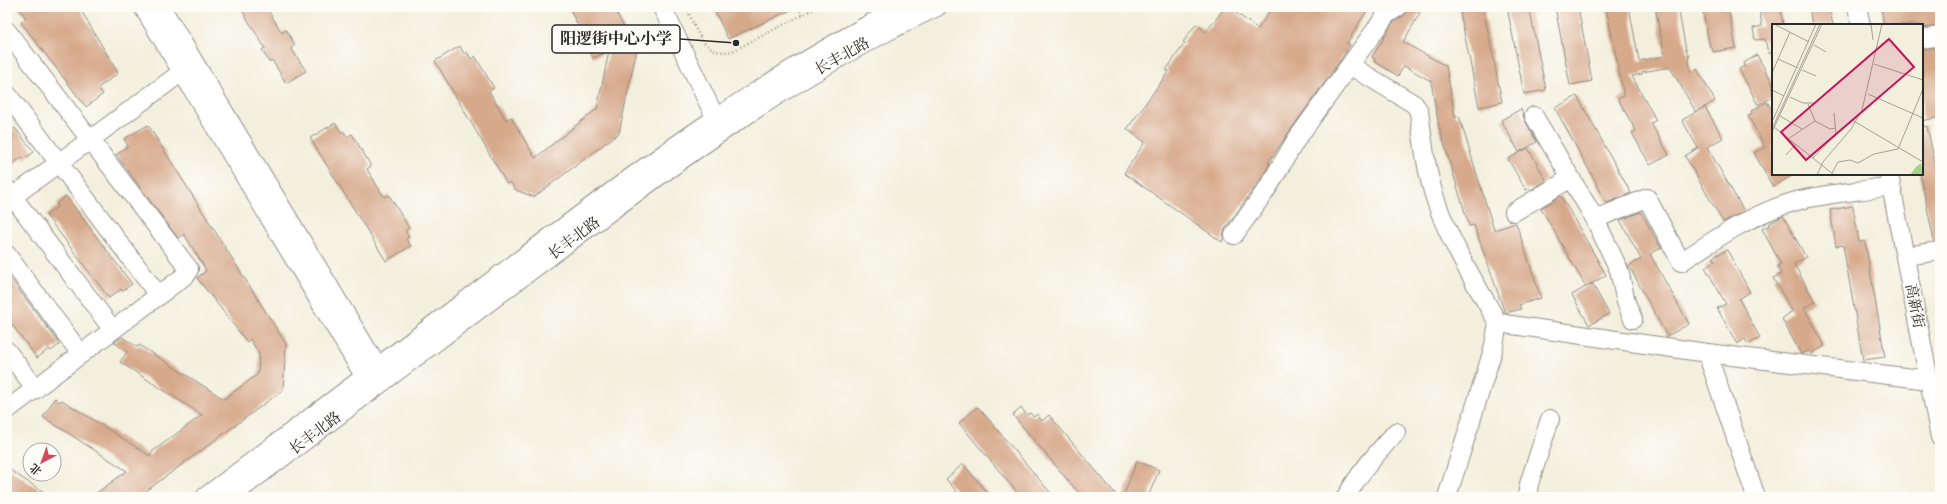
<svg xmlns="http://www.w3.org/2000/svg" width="1947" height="504" font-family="Vollkorn,'Noto Serif SC',serif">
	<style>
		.building { fill: #d7a98b }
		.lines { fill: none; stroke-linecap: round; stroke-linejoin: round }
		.minor-casing { stroke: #8f8d84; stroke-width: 20 }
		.path { stroke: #8f8d84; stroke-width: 2.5; stroke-dasharray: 1 3; stroke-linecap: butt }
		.minor { stroke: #fff; stroke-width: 18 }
		.labels { text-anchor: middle; stroke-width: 3; stroke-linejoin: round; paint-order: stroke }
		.street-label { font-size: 15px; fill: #2b2b2b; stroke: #fdfcf7 }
		.inset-road { fill: none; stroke: #a3a196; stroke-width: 1 }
		.view { fill: #c2185b; fill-opacity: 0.15; stroke: #c2185b; stroke-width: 2 }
		.inset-edge { fill: none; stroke: #2b2b2b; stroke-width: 2 }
		.leader { fill: none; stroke: #2b2b2b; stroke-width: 1.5 }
		.callout-dot { fill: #2b2b2b; stroke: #fdfcf7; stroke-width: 1.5 }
		.callout { fill: #fdfcf7; stroke: #2b2b2b; stroke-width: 1.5 }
		.callout-label { font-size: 16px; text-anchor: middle; font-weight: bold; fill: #2b2b2b }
	</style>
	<rect width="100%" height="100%" fill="#fdfcf7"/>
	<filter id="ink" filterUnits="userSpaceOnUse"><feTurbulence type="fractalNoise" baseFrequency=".025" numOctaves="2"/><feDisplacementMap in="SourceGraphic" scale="8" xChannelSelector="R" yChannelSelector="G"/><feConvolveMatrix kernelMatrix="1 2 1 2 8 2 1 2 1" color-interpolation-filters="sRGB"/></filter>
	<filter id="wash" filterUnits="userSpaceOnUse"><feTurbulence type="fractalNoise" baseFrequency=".012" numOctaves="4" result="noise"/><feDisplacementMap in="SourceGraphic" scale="16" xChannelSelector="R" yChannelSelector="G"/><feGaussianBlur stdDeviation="0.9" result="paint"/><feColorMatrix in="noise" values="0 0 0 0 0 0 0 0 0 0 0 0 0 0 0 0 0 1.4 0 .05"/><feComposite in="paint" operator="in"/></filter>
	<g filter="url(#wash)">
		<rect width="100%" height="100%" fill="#f3efdd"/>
		<g id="blocks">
			<g class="building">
				<polygon points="18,7 79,7 118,73 98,88 103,94 86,107 21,22 26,18"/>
				<polygon points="240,7 266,7 282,33 286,30 295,45 291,48 306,71 286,83 272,60 269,62 262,50 265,48"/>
				<polygon points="569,7 614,7 636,53 619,133 534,197 516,190 510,182 507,184 435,61 460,46 464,54 467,52 471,59 475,56 494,88 489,91 502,113 506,120 511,117 535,158 597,109 609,51 593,58"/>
				<polygon points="713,7 797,7 728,39"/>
				<polygon points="1225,7 1228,7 1258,29 1272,7 1369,7 1347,43 1350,45 1342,58 1287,135 1268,163 1270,164 1258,183 1225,229 1222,242 1124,173 1145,142 1127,129 1169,71 1166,70 1185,43 1183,42 1196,24 1206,32"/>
				<polygon points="1408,7 1420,13 1403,42 1446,66 1455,117 1459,116 1494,230 1516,223 1541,298 1519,305 1521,309 1505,313 1474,225 1469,226 1439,127 1431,81 1404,66 1398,76 1374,61 1375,59 1372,57 1393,23 1404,15"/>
				<polygon points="1459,7 1483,7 1502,102 1479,107"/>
				<polygon points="1507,7 1529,7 1546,90 1524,94"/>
				<polygon points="1555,7 1578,7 1592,81 1570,85"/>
				<polygon points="1606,7 1629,7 1639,61 1665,56 1655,7 1678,7 1686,50 1690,57 1688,57 1691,72 1697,69 1715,101 1696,112 1670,67 1642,72 1642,74 1632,76 1656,120 1651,123 1669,155 1650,165 1632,133 1636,131 1618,99 1624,96"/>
				<polygon points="1702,7 1728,7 1736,48 1713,52 1712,47 1710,47"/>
				<polygon points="1759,7 1780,7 1783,25 1773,25 1773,53 1768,53 1765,39 1755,40 1753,28 1762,26"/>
				<polygon points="1809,7 1829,7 1833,25 1812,25"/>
				<polygon points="1881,7 1940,7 1940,26 1922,28 1922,25 1884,25"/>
				<polygon points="1940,47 1940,117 1922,121 1922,49"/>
				<polygon points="1757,55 1773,84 1773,97 1758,105 1739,69 1745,66 1744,63"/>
				<polygon points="1577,96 1631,193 1607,203 1555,108"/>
				<polygon points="1767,102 1773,112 1773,174 1795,174 1773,187 1754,153 1765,147 1748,116 1752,113 1751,111"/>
				<polygon points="1705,107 1723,138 1707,147 1744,211 1723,222 1685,156 1698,148 1682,120"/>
				<polygon points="1521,109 1525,121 1537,142 1519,152 1501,120"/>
				<polygon points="335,123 341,132 343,131 347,137 352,134 371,166 367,169 384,197 389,195 409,228 405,231 409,237 406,239 411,246 386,261 310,138"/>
				<polygon points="148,125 286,344 283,390 138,497 91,497 127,471 43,417 55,398 60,402 62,400 150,456 153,451 202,415 120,362 127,352 114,342 122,337 137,347 139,345 224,399 258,374 259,354 250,339 247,342 197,278 206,271 205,268 184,234 178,238 116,155 128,146 124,139"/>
				<polygon points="1927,126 1940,187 1940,241 1934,241 1920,174 1922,174 1922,127"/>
				<polygon points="15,128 34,152 24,159 22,157 7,169 7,134"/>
				<polygon points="1528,148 1546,180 1531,190 1530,188 1526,190 1508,159"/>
				<polygon points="66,196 132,284 122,291 121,289 109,298 46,215 58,206 56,204"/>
				<polygon points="1561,196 1606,275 1586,287 1541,208"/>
				<polygon points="1853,206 1859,242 1865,241 1885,357 1863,360 1843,245 1836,246 1830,210"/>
				<polygon points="1641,212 1661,248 1650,254 1689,324 1667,336 1629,266 1641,259 1620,220"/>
				<polygon points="1783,216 1806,257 1794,264 1815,302 1804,308 1825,346 1811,354 1809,351 1801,354 1782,319 1792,311 1773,278 1781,274 1777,266 1781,264 1762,229 1770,225 1769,224"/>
				<polygon points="1727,250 1750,292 1739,299 1760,338 1748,344 1745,339 1737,344 1717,308 1726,304 1705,267 1715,261 1713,257"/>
				<polygon points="7,274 60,344 51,351 49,349 37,358 7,318"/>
				<polygon points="1592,283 1609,314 1589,325 1572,295"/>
				<polygon points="978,407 1054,497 1021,497 959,423"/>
				<polygon points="1021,408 1027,415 1030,413 1034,417 1037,414 1042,421 1049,415 1118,497 1082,497 1013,415"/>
				<polygon points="1137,461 1159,470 1148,497 1123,497"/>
				<polygon points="963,464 991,497 961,497 946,479"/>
				<polygon points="7,468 28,482 52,497 7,497"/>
			</g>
		</g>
	</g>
	<g filter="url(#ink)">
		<use href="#blocks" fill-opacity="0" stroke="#8f8d84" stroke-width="1"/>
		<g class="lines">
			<g class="minor-casing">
				<g id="minor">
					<polyline points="143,7 371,387"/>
					<polyline points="161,7 383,376"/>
					<polyline points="662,7 715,117"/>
					<polyline points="1857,7 1861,25"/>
					<polyline points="7,31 189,269 187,274 7,410"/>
					<polyline points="1922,39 1940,36"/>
					<path d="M1351,66L1414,104L1419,111C1423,141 1426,172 1436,201C1451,245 1476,284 1498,323L1493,350L1447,497"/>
					<polyline points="7,94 159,296"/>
					<polyline points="1534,116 1595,219 1619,270 1626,302 1633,319"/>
					<polyline points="1889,175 1940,437"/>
					<polyline points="7,189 113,330"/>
					<polyline points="7,201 182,72"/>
					<polyline points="1514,212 1571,178"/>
					<path d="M1595,219L1647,198L1681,262C1718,237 1755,212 1800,200C1830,193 1861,191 1891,186"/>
					<polyline points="1234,235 1267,189 1296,140 1386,15 1398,7"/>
					<polyline points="7,255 81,354"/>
					<polyline points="1905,256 1940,251"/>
					<polyline points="1498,323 1707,353 1929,380"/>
					<polyline points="7,351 36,389"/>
					<polyline points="1707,353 1756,497"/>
					<path d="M205,497C307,420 410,342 513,265C639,170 761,79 902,7"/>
					<path d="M230,497C335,418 440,339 545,260C669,167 795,73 937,7"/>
					<path d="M1346,497C1359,473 1378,452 1396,432"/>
					<polyline points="1527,497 1529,484 1550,419"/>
				</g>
			</g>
			<g class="path">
				<path d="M686,7C696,28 703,58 733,51L802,15"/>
				<polyline points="798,7 802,15 817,7"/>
			</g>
			<use href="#minor" class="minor"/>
		</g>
	</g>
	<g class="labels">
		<g class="street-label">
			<text transform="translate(842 56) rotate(-29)" y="5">长丰北路</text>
			<text transform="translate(574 238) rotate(-37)" y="5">长丰北路</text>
			<text transform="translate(1915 306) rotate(79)" y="5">高新街</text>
			<text transform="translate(315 433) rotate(-37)" y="5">长丰北路</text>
		</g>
	</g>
	<g transform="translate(1772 24)">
		<rect width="151" height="151" fill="#f3efdd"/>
		<path d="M149,139L151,151H138L144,143Z" fill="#a0d687"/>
		<path class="inset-road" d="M2,0L37,18M99,0L101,16M42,21L54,28M6,35L26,44M102,40L151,56M30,46L44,52M0,49L18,8M0,66L12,72M96,70L151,94M18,73L31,79H42M36,80L43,97L58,105L64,104M8,92L30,105M80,96L151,138M0,98L44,0M2,103L62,151M0,105L48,0M0,108L50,0M16,115L43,97M14,131L24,120M41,134L64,110L62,89M60,149L66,138L78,136L86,139L102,130L126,125L151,65M45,151L51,138L79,105L90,86L110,0"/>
		<path class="view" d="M117,15L142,43L34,136L9,108Z"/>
		<rect width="151" height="151" class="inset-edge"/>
	</g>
	<path class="leader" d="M736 43L680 39"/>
	<circle class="callout-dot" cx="736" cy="43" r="4"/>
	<rect class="callout" x="552" y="25" width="128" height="28" rx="4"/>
	<g class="callout-label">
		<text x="616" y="44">阳逻街中心小学</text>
	</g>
	<rect width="1947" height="504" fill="none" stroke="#fdfcf7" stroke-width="24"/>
	<g transform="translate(42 462) rotate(221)"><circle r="19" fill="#fdfcf7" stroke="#a9a8a5"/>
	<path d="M0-3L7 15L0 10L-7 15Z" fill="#d1495b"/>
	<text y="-6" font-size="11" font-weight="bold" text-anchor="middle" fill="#2b2b2b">北</text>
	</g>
</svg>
